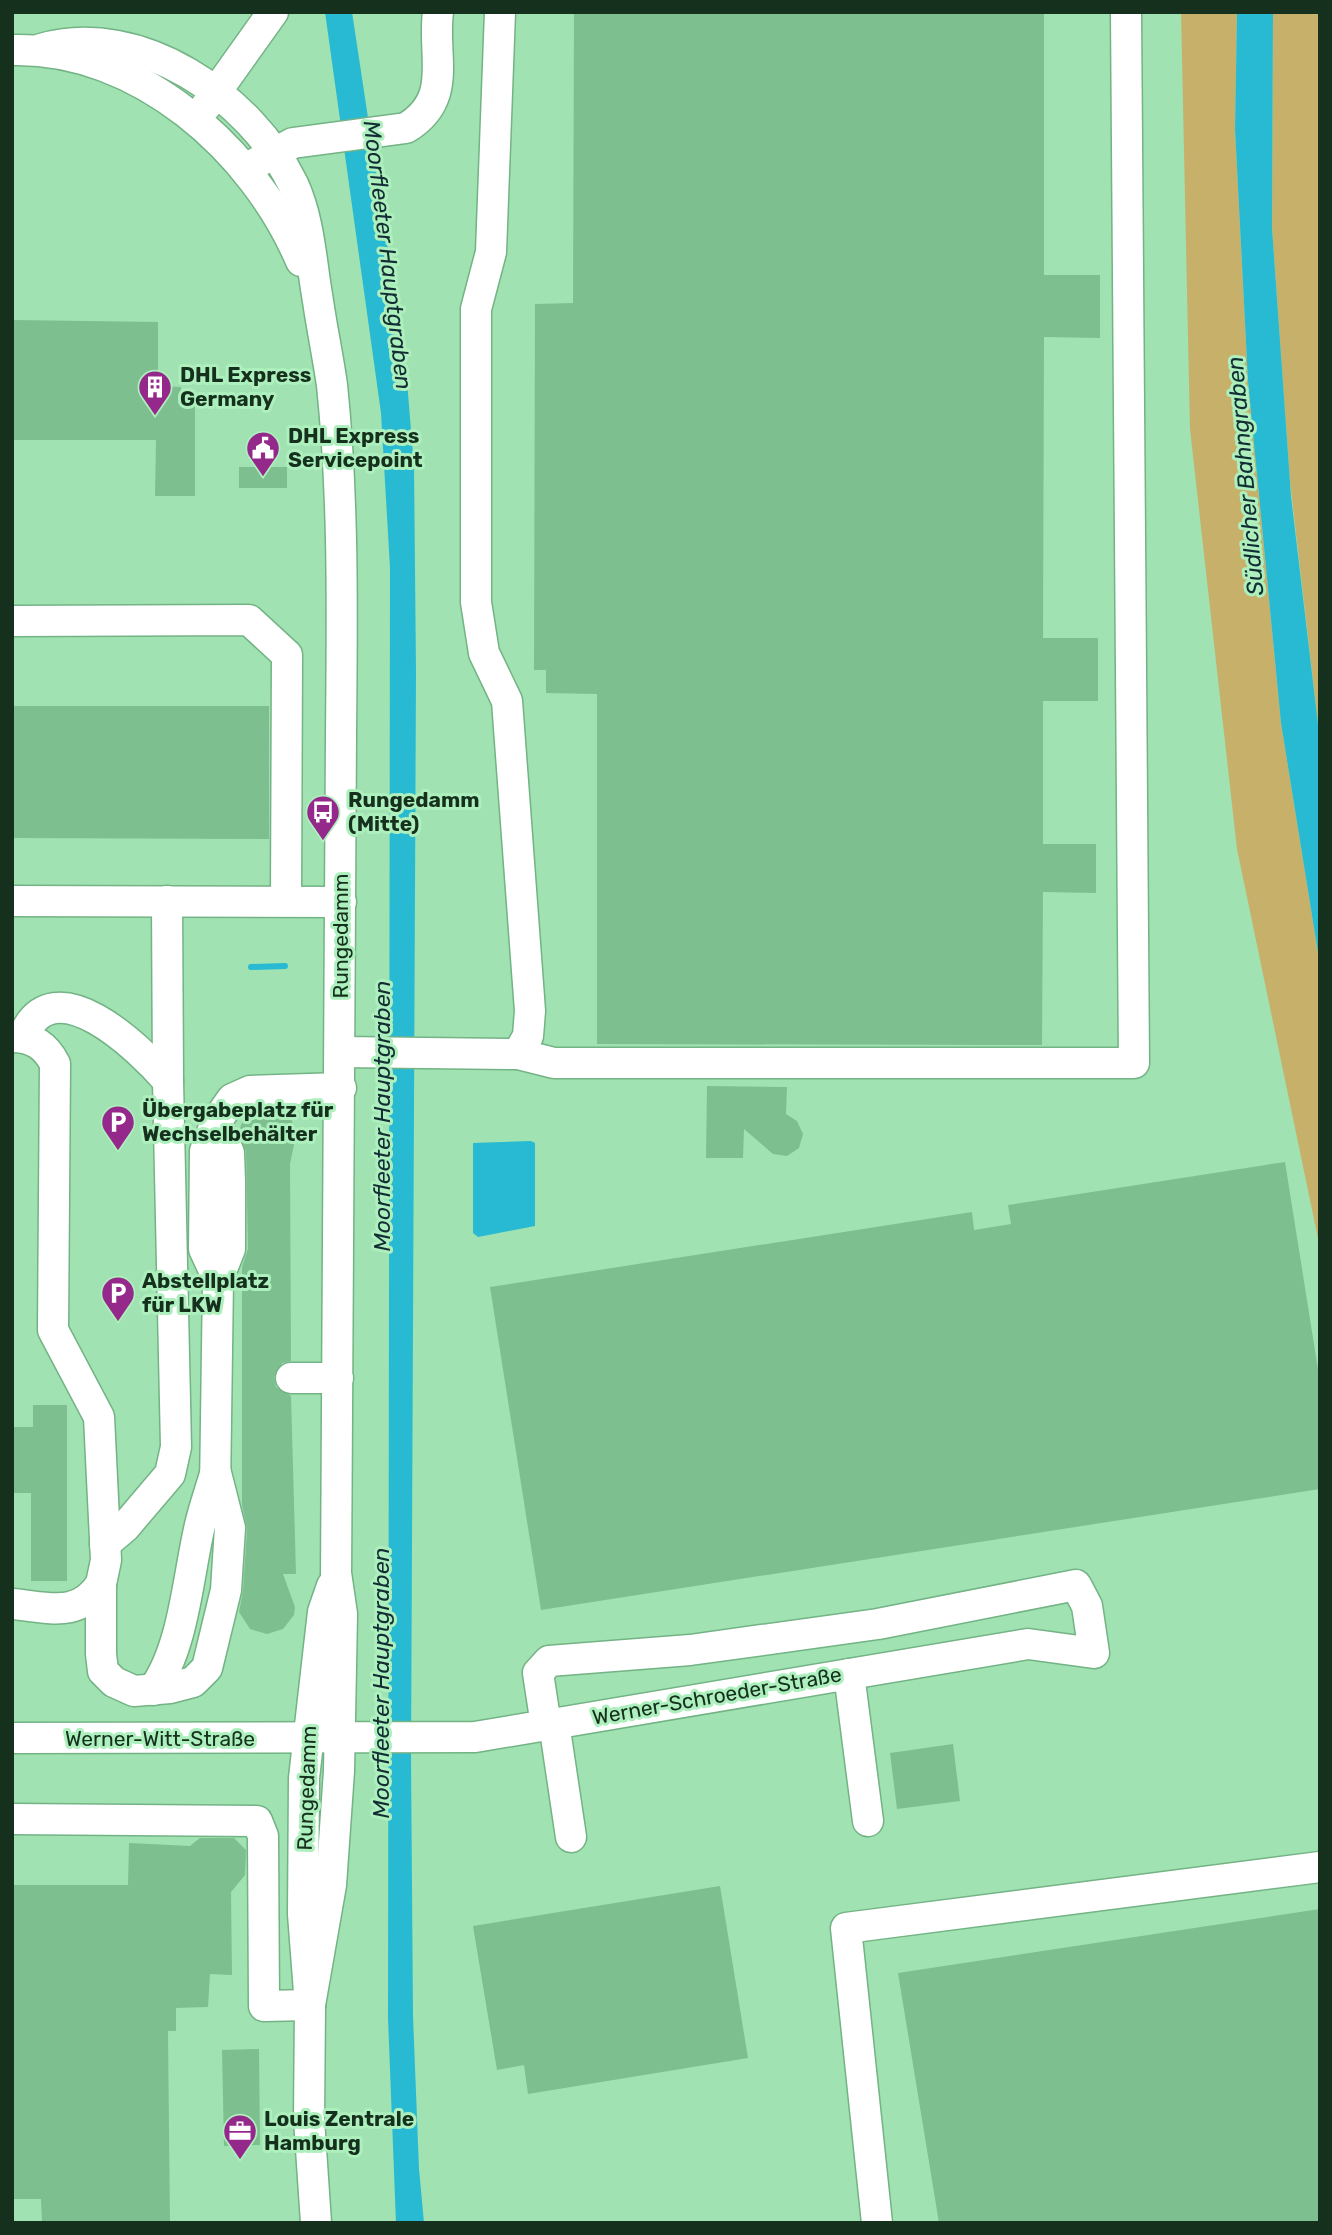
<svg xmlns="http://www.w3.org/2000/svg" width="1332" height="2235" font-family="Rubik,sans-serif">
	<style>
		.green { fill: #c7b06a }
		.water { fill: #28bad2 }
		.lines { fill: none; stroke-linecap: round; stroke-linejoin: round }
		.stream { stroke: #28bad2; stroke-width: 6 }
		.building { fill: #7ebf90 }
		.minor-casing { stroke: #73b385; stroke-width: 33 }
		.minor { stroke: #fff; stroke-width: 30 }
		.labels { text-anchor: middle; stroke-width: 6; stroke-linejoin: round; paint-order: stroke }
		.poi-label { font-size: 21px; font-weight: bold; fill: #15301d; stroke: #adefbd; text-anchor: start }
		.street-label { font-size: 21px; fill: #15301d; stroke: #adefbd }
		.water-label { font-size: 23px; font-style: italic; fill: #122e34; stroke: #adefbd }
	</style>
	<rect width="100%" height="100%" fill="#a0e2b1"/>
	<g class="green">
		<polygon points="1181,12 1237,12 1235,129 1248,381 1281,723 1320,965 1320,1248 1237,849 1190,429"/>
		<polygon points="1273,12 1320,12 1320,741 1290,482 1272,228"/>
	</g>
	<g class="water">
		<polygon points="325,12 352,12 406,369 414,467 416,672 411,1760 413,2016 419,2169 424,2223 396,2223 388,2018 390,568 381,413"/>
		<polygon points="1237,12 1273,12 1272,228 1291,496 1320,741 1320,965 1281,723 1248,381 1235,129"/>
		<polygon points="531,1141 535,1143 535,1226 478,1237 473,1233 473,1143"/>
	</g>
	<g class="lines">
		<polyline class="stream" points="251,967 285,966"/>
	</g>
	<g class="building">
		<polygon points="574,12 1044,12 1044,275 1100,275 1100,338 1044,337 1043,638 1098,638 1098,701 1043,701 1043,844 1096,844 1096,893 1043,892 1042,1045 597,1044 597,694 546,693 546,670 534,670 535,304 573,303"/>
		<polygon points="12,320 158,322 158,386 181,387 181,393 195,393 195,496 155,496 156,440 12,440"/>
		<rect x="239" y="467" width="48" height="21"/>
		<polygon points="12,706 269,706 269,839 12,838"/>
		<polygon points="707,1086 787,1087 786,1114 797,1121 803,1134 799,1148 787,1156 773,1154 744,1129 743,1158 706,1158"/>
		<polygon points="255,1108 277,1108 284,1112 291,1118 296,1135 290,1164 291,1361 282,1363 274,1377 276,1387 291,1396 296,1574 283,1574 295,1607 294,1615 283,1629 267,1634 250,1629 239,1612 243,1591 247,1529 242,1505 242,1267 248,1249 246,1152 239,1131 244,1117"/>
		<polygon points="1285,1162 1320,1382 1320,1489 541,1610 490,1287 972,1212 974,1230 1011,1224 1008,1205"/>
		<polygon points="33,1405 67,1405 67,1581 31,1581 31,1493 12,1493 12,1427 33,1427"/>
		<polygon points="953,1744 960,1801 897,1809 890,1753"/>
		<polygon points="200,1838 234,1838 246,1850 245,1875 231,1892 232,1975 210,1974 208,2007 176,2008 176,2031 168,2031 170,2223 42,2223 41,2199 12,2199 12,1885 128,1885 129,1843 190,1846"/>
		<polygon points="720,1886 748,2058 528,2094 524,2065 497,2070 473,1926"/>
		<polygon points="1320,1909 1320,2223 939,2223 898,1973"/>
		<polygon points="259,2049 260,2145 224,2146 222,2050"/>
	</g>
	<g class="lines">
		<g class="minor-casing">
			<g id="minor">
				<polyline points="500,12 491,252 476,309 476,602 484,653 507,701 530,1011 528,1036 518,1054"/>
				<path d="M41,49C140,20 251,98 293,184C310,221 311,262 318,301C322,329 328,357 332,385C344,501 342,619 341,735C341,1015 339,1294 336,1573L342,1614L339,1771L331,1885L310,2005"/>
				<path d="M12,50C139,47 254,150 301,261"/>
				<polyline points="206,106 273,12"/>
				<path d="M256,163L293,143L406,128C454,99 432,57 438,12"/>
				<polyline points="12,621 249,620 287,655 286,900"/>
				<polyline points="12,901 341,902"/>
				<polyline points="167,901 168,1081"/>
				<path d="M12,1037C33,1037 46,1046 55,1064L53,1330L99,1417L106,1560L101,1584V1654L103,1671L114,1682L134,1691L170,1688L193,1682L207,1668L226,1590L230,1528L216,1473"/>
				<path d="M23,1037C53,963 140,1049 168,1081L176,1447L170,1474L125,1527L105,1544"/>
				<polyline points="341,1052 518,1054 554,1063 1134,1063 1126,12"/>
				<polyline points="218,1279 204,1249 205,1151 216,1122 232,1099 250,1091 341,1088"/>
				<polyline points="291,1378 338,1378"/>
				<polyline points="215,1491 218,1279 230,1249 230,1181 229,1153 216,1122"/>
				<path d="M12,1604C48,1607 78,1619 101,1584"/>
				<polyline points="849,1674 868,1821"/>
				<path d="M153,1690C184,1648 188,1575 200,1525C204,1508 210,1491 215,1474"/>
				<polyline points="554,1723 571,1837"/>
				<polyline points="12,1738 475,1737 1028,1644 1094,1653 1087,1606 1076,1585 878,1624 690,1650 549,1661 538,1673 546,1725"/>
				<polyline points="12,1819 257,1821 263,1836 264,2006 310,2005"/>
				<polyline points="316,2223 309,2119 310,2005 303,1914 304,1778 323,1612 332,1586"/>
				<polyline points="877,2223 846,1928 1320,1867"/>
			</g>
		</g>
		<use href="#minor" class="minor"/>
	</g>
	<defs>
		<g id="building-pin" transform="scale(1.75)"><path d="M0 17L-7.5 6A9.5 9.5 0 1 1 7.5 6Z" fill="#95298b" stroke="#adefbd"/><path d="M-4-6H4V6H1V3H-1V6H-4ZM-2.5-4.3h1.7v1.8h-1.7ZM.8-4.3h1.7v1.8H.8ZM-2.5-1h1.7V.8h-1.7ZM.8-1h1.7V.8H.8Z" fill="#fff"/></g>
		<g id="civic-pin" transform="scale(1.75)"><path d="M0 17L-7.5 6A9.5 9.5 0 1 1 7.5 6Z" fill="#95298b" stroke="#adefbd"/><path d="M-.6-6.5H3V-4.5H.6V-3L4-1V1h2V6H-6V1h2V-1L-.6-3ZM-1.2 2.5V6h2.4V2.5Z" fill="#fff"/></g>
		<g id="bus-pin" transform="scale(1.75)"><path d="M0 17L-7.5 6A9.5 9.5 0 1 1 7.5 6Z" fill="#95298b" stroke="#adefbd"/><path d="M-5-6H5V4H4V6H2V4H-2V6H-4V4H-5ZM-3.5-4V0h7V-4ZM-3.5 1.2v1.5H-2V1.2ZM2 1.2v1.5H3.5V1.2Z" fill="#fff"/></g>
		<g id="parking-pin" transform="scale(1.75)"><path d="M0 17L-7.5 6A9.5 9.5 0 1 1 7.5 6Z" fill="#95298b" stroke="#adefbd"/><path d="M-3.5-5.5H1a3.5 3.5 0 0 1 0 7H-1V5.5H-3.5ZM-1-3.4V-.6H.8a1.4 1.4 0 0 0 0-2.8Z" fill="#fff"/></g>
		<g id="office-pin" transform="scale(1.75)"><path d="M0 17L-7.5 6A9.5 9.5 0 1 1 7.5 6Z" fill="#95298b" stroke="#adefbd"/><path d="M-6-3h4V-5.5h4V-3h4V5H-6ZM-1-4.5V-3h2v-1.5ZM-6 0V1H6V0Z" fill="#fff"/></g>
	</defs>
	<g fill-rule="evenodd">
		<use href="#building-pin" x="155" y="387"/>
		<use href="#civic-pin" x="263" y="448"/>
		<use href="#bus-pin" x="323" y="812"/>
		<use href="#parking-pin" x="118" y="1122"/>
		<use href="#parking-pin" x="118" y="1293"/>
		<use href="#office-pin" x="240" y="2131"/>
	</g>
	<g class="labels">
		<g class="poi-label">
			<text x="180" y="382">DHL Express<tspan x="180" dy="24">Germany</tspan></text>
			<text x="288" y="443">DHL Express<tspan x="288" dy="24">Servicepoint</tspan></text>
			<text x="348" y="807">Rungedamm<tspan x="348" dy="24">(Mitte)</tspan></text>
			<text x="142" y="1117">Übergabeplatz für<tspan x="142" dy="24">Wechselbehälter</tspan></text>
			<text x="142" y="1288">Abstellplatz<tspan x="142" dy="24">für LKW</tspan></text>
			<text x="264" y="2126">Louis Zentrale<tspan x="264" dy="24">Hamburg</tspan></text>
		</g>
		<g class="street-label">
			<text transform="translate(341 936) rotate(-90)" y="7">Rungedamm</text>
			<text transform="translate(717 1696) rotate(-10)" y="7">Werner-Schroeder-Straße</text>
			<text x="160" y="1746">Werner-Witt-Straße</text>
			<text transform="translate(307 1788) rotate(-88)" y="7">Rungedamm</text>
		</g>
		<g class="water-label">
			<text transform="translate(388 255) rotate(83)" y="8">Moorfleeter Hauptgraben</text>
			<text transform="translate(1245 476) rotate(-95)" y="8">Südlicher Bahngraben</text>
			<text transform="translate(382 1116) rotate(-90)" y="8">Moorfleeter Hauptgraben</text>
			<text transform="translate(381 1683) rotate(-90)" y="8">Moorfleeter Hauptgraben</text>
		</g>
	</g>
	<rect width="1332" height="2235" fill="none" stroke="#15301d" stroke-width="28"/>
</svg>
